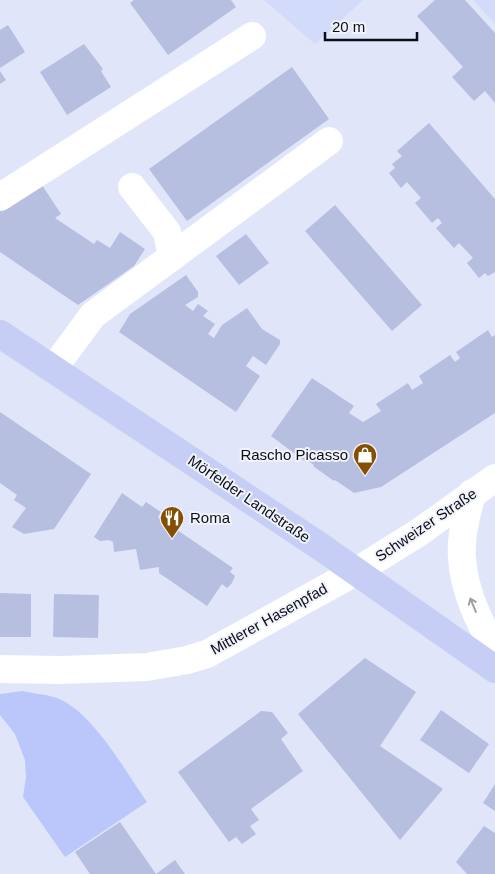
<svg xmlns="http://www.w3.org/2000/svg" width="495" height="874" font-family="Helvetica,sans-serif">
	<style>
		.built { fill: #d3dbfb }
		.green { fill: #bbc7fb }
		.building { fill: #b7bfe0 }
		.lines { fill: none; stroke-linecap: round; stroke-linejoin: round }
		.minor { stroke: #fff; stroke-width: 28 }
		.major { stroke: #c6cef5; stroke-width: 28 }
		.oneway { stroke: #9e9fa3 }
		.labels { text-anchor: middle; stroke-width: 4; stroke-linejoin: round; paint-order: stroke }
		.poi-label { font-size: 15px; fill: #0c0f1a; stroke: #f1f3fa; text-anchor: end }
		.street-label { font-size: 15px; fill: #0c0f1a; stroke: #f1f3fa }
	</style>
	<rect width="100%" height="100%" fill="#e0e5fa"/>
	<g class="built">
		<polygon points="264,0 363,0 315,44"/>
		<polygon points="473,0 495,0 495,24"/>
	</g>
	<path class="green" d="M23,691C34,694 46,694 57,698C93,712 125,771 147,802L65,857L23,797L26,777L25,760L15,734L0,715V694Z"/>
	<g class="building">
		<polygon points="134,0 231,0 236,7 168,55 130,3"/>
		<polygon points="435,0 465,0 495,33 495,103 485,91 474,101 452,77 463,67 417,16"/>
		<polygon points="8,25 25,52 0,68 0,30"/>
		<polygon points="84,44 103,69 101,71 111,87 67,115 40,72"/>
		<polygon points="292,67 329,119 187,221 149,169"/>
		<polygon points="0,71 6,80 0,84"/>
		<polygon points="429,123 495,199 495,272 488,276 485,273 479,278 467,263 473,258 459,243 454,248 436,228 442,223 438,218 432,223 415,203 421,198 407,182 401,188 389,173 395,168 392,164 402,156 397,151"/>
		<polygon points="40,182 61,214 55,218 94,244 97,240 110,248 120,232 145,249 134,266 78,305 0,252 0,206"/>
		<polygon points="335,205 422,305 392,331 305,231"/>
		<polygon points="246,234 269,263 239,285 216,256"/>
		<polygon points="186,275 198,292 198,297 185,305 193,311 198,304 208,311 203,316 215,324 208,334 214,338 222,325 247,308 262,329 280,340 280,344 266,365 253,356 246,366 260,376 236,412 119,332 130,314"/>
		<polygon points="488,330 492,337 495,335 495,413 381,487 354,493 335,480 334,481 313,466 314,465 307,460 306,462 271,436 312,378 354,406 349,413 363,422 381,411 376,404 408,383 412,390 423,383 419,376 450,355 455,362 460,358 456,352"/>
		<polygon points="0,412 91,474 54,529 24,534 12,527 26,508 14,500 17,495 0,483"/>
		<polygon points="122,493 142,507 146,502 161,512 158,517 233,568 230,572 235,576 232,583 227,588 222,584 207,606 159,573 159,567 140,570 136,549 114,552 113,542 109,540 100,541 94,537"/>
		<polygon points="0,593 31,594 31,637 0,637"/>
		<polygon points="54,594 99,595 98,638 53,637"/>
		<polygon points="365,658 416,692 380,746 443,789 400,840 298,714"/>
		<polygon points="441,710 489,744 469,773 420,740"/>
		<polygon points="261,711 272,712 288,733 281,739 303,771 251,809 259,820 250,826 256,834 242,844 236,837 229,842 178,772"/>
		<polygon points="495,784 495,811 483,803"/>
		<polygon points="120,822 156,874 175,860 185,874 90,874 75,852"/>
		<polygon points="484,826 495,833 495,874 467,874 456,862"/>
	</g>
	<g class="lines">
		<g class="minor">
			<polyline points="132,187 167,232 172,257"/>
			<polyline points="0,197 252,36"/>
			<polyline points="53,369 93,315 329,141"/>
			<path d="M472,493C467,514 460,536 462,558C464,591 478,621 495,649"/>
			<polyline points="0,669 60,670 147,667 187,660 207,654 357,571 418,533 495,478"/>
		</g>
		<polyline class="major" points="0,334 321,547 495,669"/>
	</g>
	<defs><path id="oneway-shaft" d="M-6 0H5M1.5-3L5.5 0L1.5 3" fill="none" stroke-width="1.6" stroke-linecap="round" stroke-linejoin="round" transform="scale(1.25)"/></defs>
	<use class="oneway" href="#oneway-shaft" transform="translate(473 605) rotate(-112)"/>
	<defs>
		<g id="shop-pin" transform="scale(1.25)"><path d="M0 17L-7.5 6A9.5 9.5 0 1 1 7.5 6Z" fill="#864e00" stroke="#f1f3fa"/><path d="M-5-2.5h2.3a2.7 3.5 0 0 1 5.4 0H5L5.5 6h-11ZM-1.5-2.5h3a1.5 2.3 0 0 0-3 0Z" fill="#fff"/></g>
		<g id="restaurant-pin" transform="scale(1.25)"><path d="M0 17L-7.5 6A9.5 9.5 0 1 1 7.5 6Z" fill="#864e00" stroke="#f1f3fa"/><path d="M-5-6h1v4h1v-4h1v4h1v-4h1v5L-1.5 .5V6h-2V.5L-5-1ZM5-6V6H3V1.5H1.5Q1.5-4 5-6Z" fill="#fff"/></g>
	</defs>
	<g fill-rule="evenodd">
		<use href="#shop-pin" x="365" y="455"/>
		<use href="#restaurant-pin" x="172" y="518"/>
	</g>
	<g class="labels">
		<g class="poi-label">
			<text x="348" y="460">Rascho Picasso</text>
			<text x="190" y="523" text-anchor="start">Roma</text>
		</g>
		<g class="street-label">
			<text transform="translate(249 499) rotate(34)" y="5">Mörfelder Landstraße</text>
			<text transform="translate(426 525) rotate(-34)" y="5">Schweizer Straße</text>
			<text transform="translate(269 619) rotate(-29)" y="5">Mittlerer Hasenpfad</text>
		</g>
	</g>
	<path d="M325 32v8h92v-8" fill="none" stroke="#0c0f1a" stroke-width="2.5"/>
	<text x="332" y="32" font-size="15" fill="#0c0f1a" stroke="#f1f3fa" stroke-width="4" paint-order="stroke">20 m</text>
</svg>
